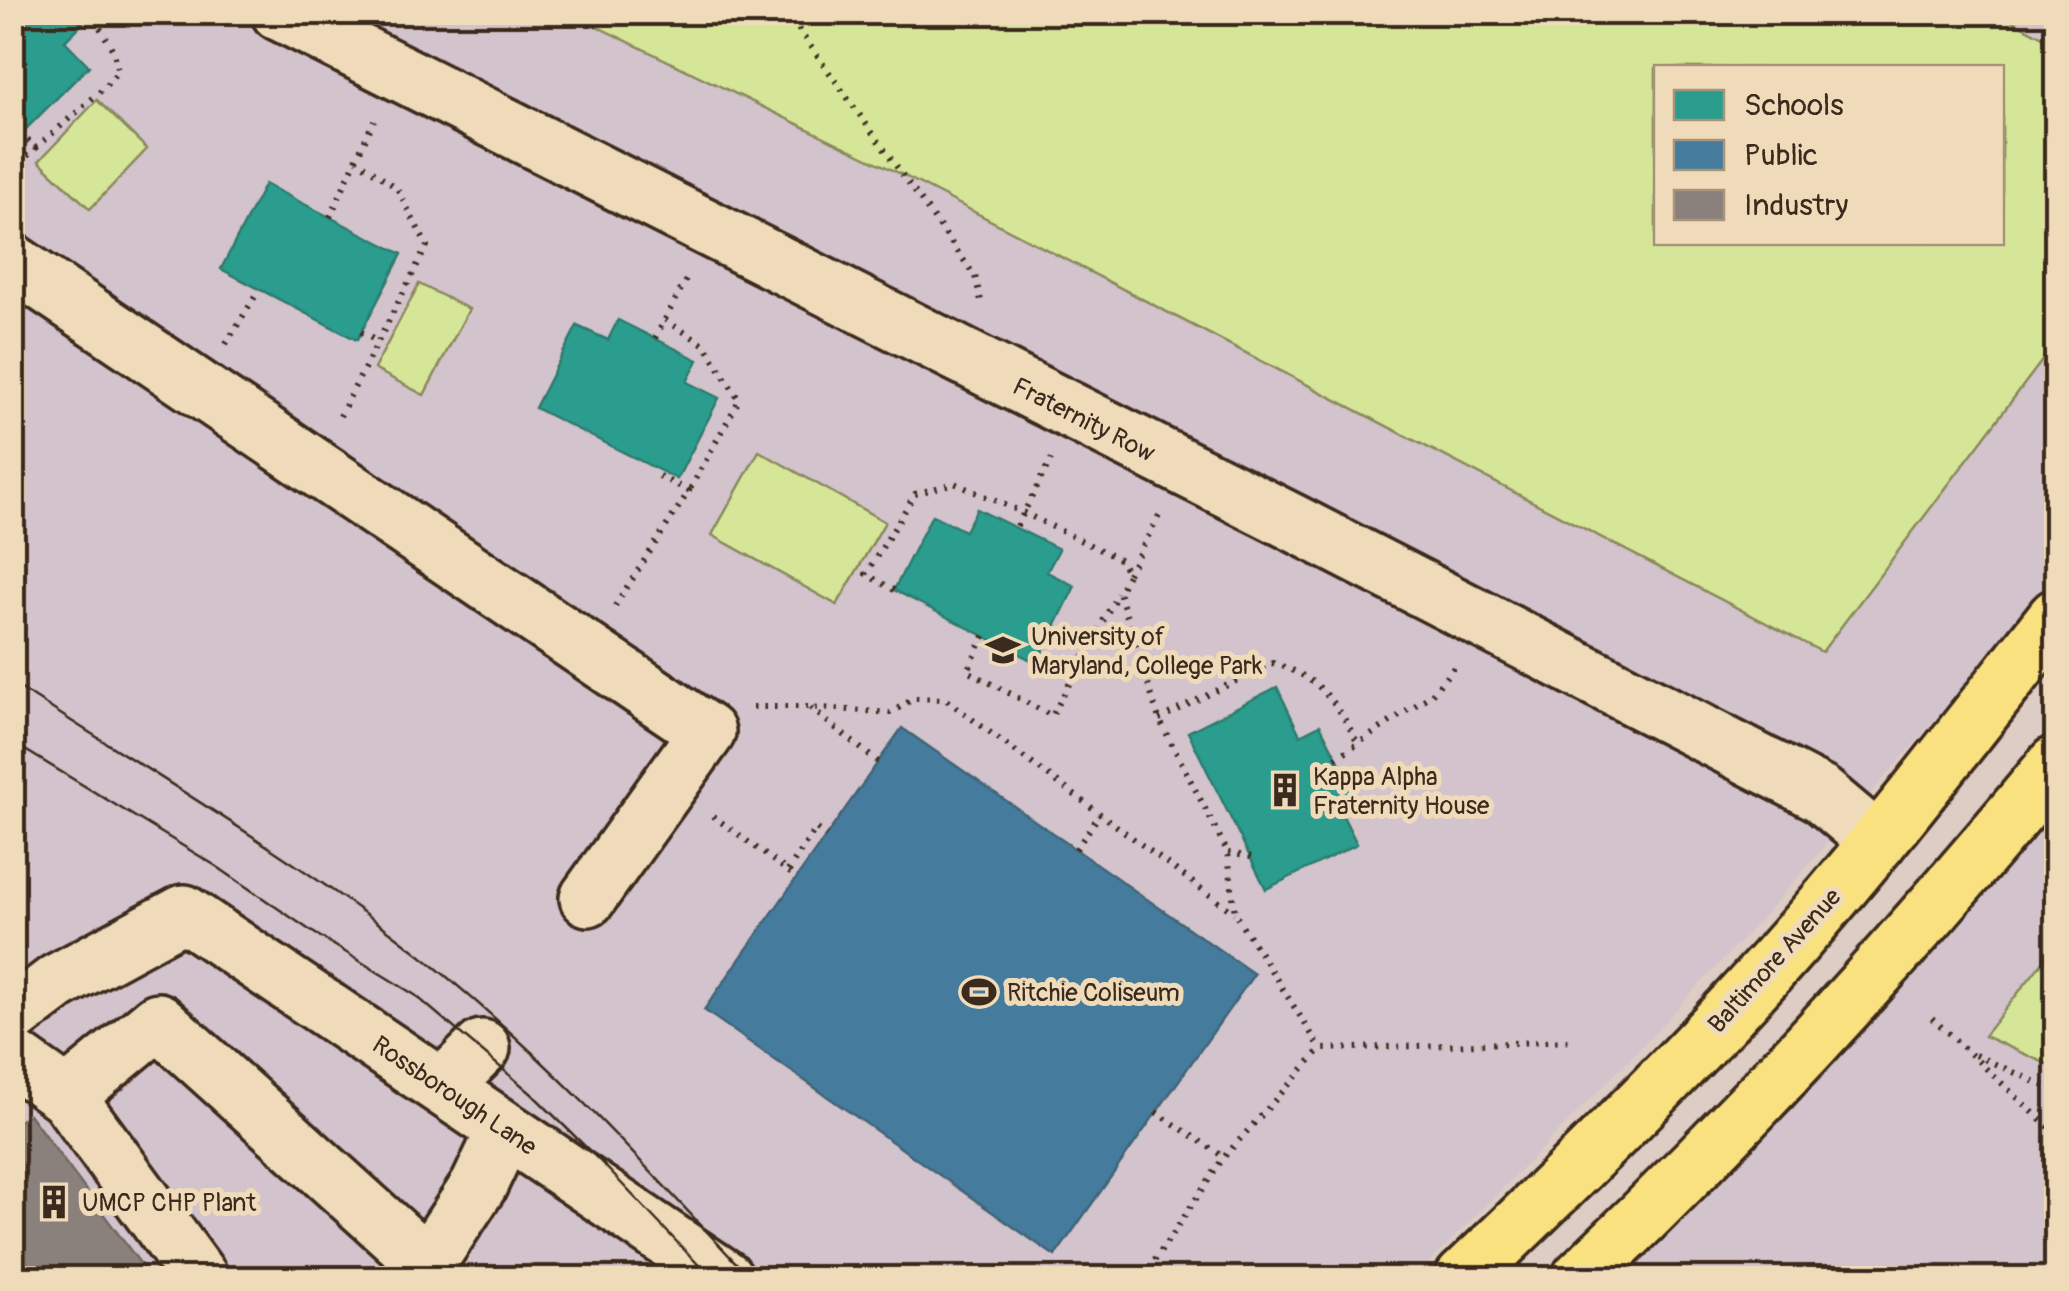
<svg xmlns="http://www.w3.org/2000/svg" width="2069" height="1291" font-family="Pangolin,sans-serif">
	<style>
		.built { fill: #d2c3cc; fill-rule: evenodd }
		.green { fill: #d6e699; stroke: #88885c; stroke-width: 2.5; fill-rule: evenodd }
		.schools { fill: #2a9d8f; stroke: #2f7a6d; stroke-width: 2.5 }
		.public { fill: #457b9d; stroke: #426377; stroke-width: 2.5 }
		.industry { fill: #8a817c; stroke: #726760; stroke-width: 2.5 }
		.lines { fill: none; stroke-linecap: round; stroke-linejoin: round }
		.minor-casing { stroke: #3b2a1e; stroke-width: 62 }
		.major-casing { stroke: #3b2a1e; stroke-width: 62 }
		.path { stroke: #3b2a1e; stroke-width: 6; stroke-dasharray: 2.5 8; stroke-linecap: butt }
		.minor { stroke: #efdbb9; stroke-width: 55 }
		.major { stroke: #fae180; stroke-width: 55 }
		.tram { stroke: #3b2a1e; stroke-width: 2.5 }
		.labels { text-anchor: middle; stroke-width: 10; stroke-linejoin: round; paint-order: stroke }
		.street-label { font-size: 25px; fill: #3b2a1e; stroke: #efdbb9 }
		.poi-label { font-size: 25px; fill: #3b2a1e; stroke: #efdbb9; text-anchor: start }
	</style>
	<rect width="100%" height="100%" fill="#decdc4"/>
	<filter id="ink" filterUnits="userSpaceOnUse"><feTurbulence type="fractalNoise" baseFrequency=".01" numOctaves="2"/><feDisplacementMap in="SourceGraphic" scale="20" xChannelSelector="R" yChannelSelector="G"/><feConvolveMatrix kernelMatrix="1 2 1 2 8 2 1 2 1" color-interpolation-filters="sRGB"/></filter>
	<g filter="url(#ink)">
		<g class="built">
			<path d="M12,13H2056V575L1945,708L1760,920L1625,1064L1414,1278H13ZM1656,68H2002V242H1656Z"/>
			<polygon points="2056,803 2056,1278 1625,1278 1726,1179 1819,1078"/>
		</g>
		<g class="green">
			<path d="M569,13H1997L2056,44V342L1822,652L903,175ZM1656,68H2002V242H1656Z"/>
			<polygon points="97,100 147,149 90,209 39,161"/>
			<polygon points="419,284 469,309 424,395 374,369"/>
			<polygon points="759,451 885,522 837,605 712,535"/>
			<polygon points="2056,945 2056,1068 1984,1036"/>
		</g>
		<g class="schools">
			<polygon points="12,12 72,12 83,23 65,41 89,66 25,130 12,118"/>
			<polygon points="265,184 402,254 357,340 221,269"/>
			<polygon points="618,320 698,360 687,382 719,398 677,479 535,408 577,326 608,340"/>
			<polygon points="977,509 1059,549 1047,572 1075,586 1037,663 894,590 932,515 965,531"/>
			<polygon points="1277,687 1300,735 1320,725 1357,797 1338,806 1357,844 1266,889 1188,732"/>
		</g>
		<polygon class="public" points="902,728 1254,974 1055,1256 704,1010"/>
		<polygon class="industry" points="29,1114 151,1278 12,1278 12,1126"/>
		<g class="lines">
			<g class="minor-casing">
				<g id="minor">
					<polyline points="279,12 1294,523 1821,794 1878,842"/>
					<polyline points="12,262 707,732 588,898"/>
					<polyline points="12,1016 57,982 184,913 725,1278"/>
					<polyline points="12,1057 67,1096 200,1278"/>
					<polyline points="443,1087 482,1048"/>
					<polyline points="67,1096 158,1021 427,1264 479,1185 505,1130"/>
				</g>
			</g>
			<g class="major-casing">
				<g id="major">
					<path d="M1463,1278C1556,1189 1649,1099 1737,1004C1851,882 1953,748 2056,617"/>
					<path d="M1580,1278C1749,1117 1907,944 2056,764"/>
				</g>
			</g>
			<g class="path">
				<polyline points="786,12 975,276 982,305"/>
				<polyline points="12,126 36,148 12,170"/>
				<polyline points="36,148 103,89 118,71 114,52 91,12"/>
				<polyline points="330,217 374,120"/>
				<polyline points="665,320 705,345 739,400 689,491"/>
				<polyline points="361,332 378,342"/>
				<polyline points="655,338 686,280"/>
				<polyline points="226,344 259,290"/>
				<polyline points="340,416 427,246 397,188 357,160"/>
				<polyline points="1017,526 1051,459"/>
				<polyline points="1128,574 1160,514"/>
				<polyline points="894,590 866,574 915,494 954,483 1024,513 1121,560 1128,575 1119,592 1159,719 1228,853 1235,914 1321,1049"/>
				<polyline points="615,606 689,491 657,475 658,469"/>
				<polyline points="984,636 968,671 1052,716 1118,593"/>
				<polyline points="753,707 809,707"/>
				<path d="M1159,719L1272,663C1318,676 1336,700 1357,742"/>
				<polyline points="1336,758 1431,695 1455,666"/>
				<polyline points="878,762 809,707 890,713 915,698 945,699 1234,913"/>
				<polyline points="713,816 797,878"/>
				<polyline points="1076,849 1100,814"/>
				<polyline points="1228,853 1251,857"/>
				<polyline points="788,871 816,828 826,836"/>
				<polyline points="12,929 21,923"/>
				<polyline points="1932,1018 2054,1132 2056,1140"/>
				<polyline points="1975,1055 2056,1091"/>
				<polyline points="1156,1112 1224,1157"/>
				<polyline points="1143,1278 1224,1157 1321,1049 1574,1041"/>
			</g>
			<use href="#minor" class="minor"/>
			<use href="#major" class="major"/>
			<g class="tram">
				<path d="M12,683C137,764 266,840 385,928C521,1029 636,1155 750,1278"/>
				<polyline points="12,742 216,866 311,931 415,995 532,1094 604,1165 711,1278"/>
			</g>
		</g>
	</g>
	<defs>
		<g id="university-bare" transform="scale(2.7)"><path d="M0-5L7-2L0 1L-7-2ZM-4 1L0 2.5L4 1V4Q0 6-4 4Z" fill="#3b2a1e" stroke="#efdbb9" stroke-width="2.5" paint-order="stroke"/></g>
		<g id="building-bare" transform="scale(2.7)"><path d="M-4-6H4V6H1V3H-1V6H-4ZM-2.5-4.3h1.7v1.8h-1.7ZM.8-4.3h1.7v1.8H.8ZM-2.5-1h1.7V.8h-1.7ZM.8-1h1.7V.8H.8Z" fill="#3b2a1e" stroke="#efdbb9" stroke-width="2.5" paint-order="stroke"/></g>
		<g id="stadium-bare" transform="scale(2.7)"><path d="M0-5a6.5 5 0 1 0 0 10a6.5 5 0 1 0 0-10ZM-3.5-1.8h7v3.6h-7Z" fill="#3b2a1e" stroke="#efdbb9" stroke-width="2.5" paint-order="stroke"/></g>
	</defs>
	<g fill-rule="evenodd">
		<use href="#university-bare" x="1003" y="650"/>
		<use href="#building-bare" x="1285" y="790"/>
		<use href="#stadium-bare" x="979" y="992"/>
		<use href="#building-bare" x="54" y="1202"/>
	</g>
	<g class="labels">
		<g class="street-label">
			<text transform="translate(1084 419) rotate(27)" y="9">Fraternity Row</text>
			<text transform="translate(1774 960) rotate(-48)" y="9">Baltimore Avenue</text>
			<text transform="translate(455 1095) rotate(34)" y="9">Rossborough Lane</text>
		</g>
		<g class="poi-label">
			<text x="1031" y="645">University of<tspan x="1031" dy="29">Maryland, College Park</tspan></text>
			<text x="1313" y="785">Kappa Alpha<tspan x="1313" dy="29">Fraternity House</tspan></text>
			<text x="1007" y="1001">Ritchie Coliseum</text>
			<text x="82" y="1211">UMCP CHP Plant</text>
		</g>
	</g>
	<rect width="2069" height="1291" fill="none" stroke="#efdbb9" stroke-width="50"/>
	<rect x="25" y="25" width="2019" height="1241" fill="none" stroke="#3b2a1e" stroke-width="4" filter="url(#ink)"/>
	<rect x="1654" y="65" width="350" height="180" fill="#efdbb9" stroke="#a7947b" stroke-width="2.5"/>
	<rect x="1674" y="90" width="50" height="30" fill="#2a9d8f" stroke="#a7947b" stroke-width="2.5"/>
	<text x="1744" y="115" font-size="30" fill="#3b2a1e">Schools</text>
	<rect x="1674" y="140" width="50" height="30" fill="#457b9d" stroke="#a7947b" stroke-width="2.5"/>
	<text x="1744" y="165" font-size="30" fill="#3b2a1e">Public</text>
	<rect x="1674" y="190" width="50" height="30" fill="#8a817c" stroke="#a7947b" stroke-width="2.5"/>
	<text x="1744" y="215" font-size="30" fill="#3b2a1e">Industry</text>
</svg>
